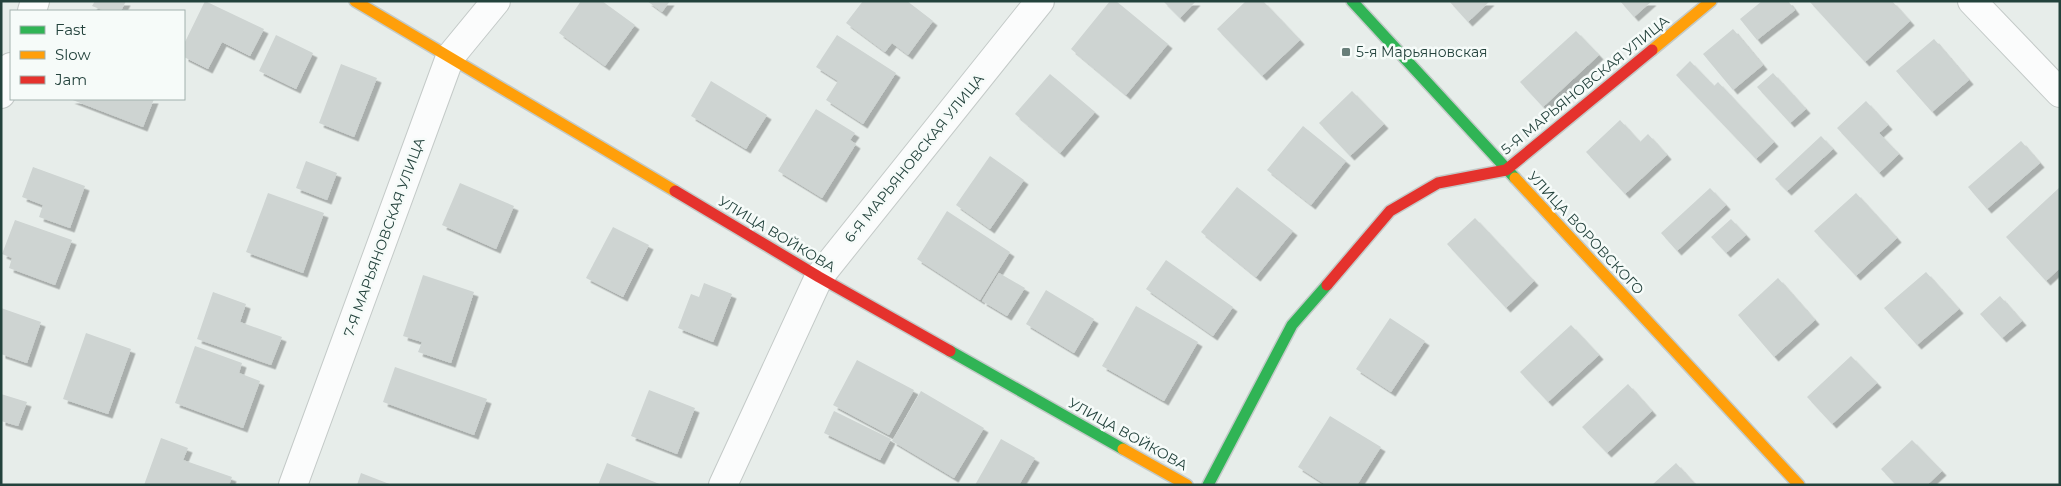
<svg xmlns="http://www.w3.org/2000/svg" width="2061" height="486" font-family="Montserrat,sans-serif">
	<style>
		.building { fill: #ced4d2; filter: url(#shadow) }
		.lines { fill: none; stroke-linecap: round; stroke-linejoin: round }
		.street-casing { stroke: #c4cac8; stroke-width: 30 }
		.fast-casing { stroke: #c3cac8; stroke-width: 14 }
		.slow-casing { stroke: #c3cac8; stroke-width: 14 }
		.jam-casing { stroke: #c3cac8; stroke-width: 14 }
		.street { stroke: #fbfcfc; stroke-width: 28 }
		.fast { stroke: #30b455; stroke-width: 11 }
		.slow { stroke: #ff9f0a; stroke-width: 11 }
		.jam { stroke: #e5322d; stroke-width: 11 }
		.poi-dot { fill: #687e79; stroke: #f6fbf9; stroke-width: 2 }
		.labels { text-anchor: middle; stroke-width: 5; stroke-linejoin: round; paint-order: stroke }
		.poi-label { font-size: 14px; fill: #23423c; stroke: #f6fbf9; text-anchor: start }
		.street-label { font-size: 14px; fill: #23423c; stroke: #f6fbf9 }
	</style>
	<defs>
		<filter id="shadow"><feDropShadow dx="4.5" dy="4.5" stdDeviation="0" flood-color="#0004"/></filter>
	</defs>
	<rect width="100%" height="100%" fill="#e7edea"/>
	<g class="building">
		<polygon points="95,1 126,1 121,11 105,11 92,6"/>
		<polygon points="205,1 264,29 250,56 222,42 208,69 184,57 184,44"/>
		<polygon points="581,1 602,1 635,25 605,66 559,33"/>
		<polygon points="647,1 670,1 662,12"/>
		<polygon points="863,1 907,1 933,21 908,55 892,43 885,52 846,23"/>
		<polygon points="1110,1 1116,1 1168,44 1126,95 1071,49"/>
		<polygon points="1163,1 1196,1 1180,18"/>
		<polygon points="1246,1 1263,1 1300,40 1262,76 1217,29"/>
		<polygon points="1449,1 1490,1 1468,22"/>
		<polygon points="1620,1 1652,1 1634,17"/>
		<polygon points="1762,1 1788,1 1795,10 1757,40 1740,19"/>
		<polygon points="1809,1 1892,1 1910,21 1865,62"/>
		<polygon points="1733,29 1763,65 1733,90 1703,54"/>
		<polygon points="1576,31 1599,55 1543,107 1520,82"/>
		<polygon points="276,35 313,53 296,89 259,71"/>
		<polygon points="837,35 896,73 863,124 826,100 838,81 816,67"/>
		<polygon points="1934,39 1969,80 1932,112 1896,71"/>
		<polygon points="1690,61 1714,86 1718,82 1774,142 1756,159 1676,75"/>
		<polygon points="341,64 377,78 354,137 319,123"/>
		<polygon points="1773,73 1806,109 1790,123 1757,87"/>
		<polygon points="1050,74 1095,112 1060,153 1015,114"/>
		<polygon points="711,81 767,115 746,149 691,116"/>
		<polygon points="1352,91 1384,124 1350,156 1319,123"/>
		<polygon points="70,99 154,99 143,127"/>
		<polygon points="1866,101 1888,125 1879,133 1899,154 1879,173 1837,128"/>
		<polygon points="816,109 855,133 850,140 856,144 822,198 778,171"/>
		<polygon points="1620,120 1640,142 1648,134 1667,155 1625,194 1586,152"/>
		<polygon points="1303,126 1346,161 1311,205 1267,170"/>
		<polygon points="1821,136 1833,149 1787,191 1775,179"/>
		<polygon points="2021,141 2040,163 1987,209 1968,187"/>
		<polygon points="990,156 1024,180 990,229 956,205"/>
		<polygon points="306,161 337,173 327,200 296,188"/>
		<polygon points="33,167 85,186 70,228 39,217 43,205 22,197"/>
		<polygon points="460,183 514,206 496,249 442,225"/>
		<polygon points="1237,187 1293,231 1256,277 1201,232"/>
		<polygon points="2060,187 2060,268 2046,281 2006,237"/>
		<polygon points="1710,188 1726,205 1677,251 1661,233"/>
		<polygon points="268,193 324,213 303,273 246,252"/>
		<polygon points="1856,193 1897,238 1856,276 1814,231"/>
		<polygon points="947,211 1010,252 980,300 917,259"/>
		<polygon points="1475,218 1534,281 1506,308 1447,244"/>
		<polygon points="1731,219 1746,235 1726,253 1711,237"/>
		<polygon points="15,220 72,240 55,285 9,268 12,258 2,254"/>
		<polygon points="613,227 649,245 623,297 586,278"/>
		<polygon points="1166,260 1233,307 1213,336 1146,289"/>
		<polygon points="1926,272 1959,309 1917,345 1884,308"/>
		<polygon points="999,273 1025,288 1007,316 982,301"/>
		<polygon points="423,275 474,292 451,363 418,352 422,342 403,336"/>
		<polygon points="1778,278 1815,320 1774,357 1738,315"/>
		<polygon points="704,283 732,294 713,342 678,328 691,294 699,297"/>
		<polygon points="1046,290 1094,319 1074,353 1026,324"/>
		<polygon points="213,292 246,304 240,322 282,337 271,365 197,339"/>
		<polygon points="2000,296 2022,321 2002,338 1980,314"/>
		<polygon points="1136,306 1198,342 1164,401 1102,366"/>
		<polygon points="1,308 41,322 27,363 1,354"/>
		<polygon points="1390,318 1425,341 1391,392 1356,369"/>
		<polygon points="1571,325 1599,355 1548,402 1520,372"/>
		<polygon points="86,333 131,349 108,414 63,399"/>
		<polygon points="195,346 242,363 239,373 260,381 243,428 175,403"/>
		<polygon points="1851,356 1877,383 1832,424 1807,397"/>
		<polygon points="857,360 914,390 889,435 833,405"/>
		<polygon points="395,367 487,399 474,435 383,402"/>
		<polygon points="1628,384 1652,411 1607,453 1582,427"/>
		<polygon points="649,390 695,408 677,454 631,436"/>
		<polygon points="921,391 984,428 954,478 892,441"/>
		<polygon points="1,394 27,402 18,426 1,421"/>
		<polygon points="834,411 891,439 880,460 824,433"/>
		<polygon points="1330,416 1381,447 1357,485 1326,485 1298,467"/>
		<polygon points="161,438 188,448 183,460 232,477 229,485 144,485"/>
		<polygon points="1001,439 1035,458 1019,485 975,485"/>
		<polygon points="1912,440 1942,471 1927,485 1896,485 1881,469"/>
		<polygon points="607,463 662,485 598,485"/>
		<polygon points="1676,463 1696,485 1652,485"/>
		<polygon points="361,473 392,485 357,485"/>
	</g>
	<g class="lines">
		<g class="street-casing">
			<g id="street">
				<polyline points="1972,1 2060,93"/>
				<polyline points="32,11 35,1"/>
				<polyline points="1,94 11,67"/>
				<polyline points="293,485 450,57 496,1"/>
				<polyline points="723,485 819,277 1040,1"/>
			</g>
		</g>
		<g class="fast-casing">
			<g id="fast">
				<polyline points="1352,1 1515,178"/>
				<polyline points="950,351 1123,449"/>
				<polyline points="1208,485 1292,325 1327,285"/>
			</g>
		</g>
		<g class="slow-casing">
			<g id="slow">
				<polyline points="355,1 675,191"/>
				<polyline points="1652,50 1711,1"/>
				<polyline points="1515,178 1799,485"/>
				<polyline points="1123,449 1187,485"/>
			</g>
		</g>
		<g class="jam-casing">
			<g id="jam">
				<polyline points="675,191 819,277 950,351"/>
				<polyline points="1327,285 1390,211 1438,183 1506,170 1652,50"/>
			</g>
		</g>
		<use href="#street" class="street"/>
		<use href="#fast" class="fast"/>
		<use href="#slow" class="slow"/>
		<use href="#jam" class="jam"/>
	</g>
	<rect class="poi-dot" x="1341" y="47" width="10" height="10" rx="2.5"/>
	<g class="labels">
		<g class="poi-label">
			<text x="1356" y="57">5-я Марьяновская</text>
		</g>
		<g class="street-label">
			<text transform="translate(1585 85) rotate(-39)" y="5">5-Я МАРЬЯНОВСКАЯ УЛИЦА</text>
			<text transform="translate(914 158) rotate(-51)" y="5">6-Я МАРЬЯНОВСКАЯ УЛИЦА</text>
			<text transform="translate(1586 233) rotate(47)" y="5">УЛИЦА ВОРОВСКОГО</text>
			<text transform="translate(777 234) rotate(31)" y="5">УЛИЦА ВОЙКОВА</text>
			<text transform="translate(384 237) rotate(-70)" y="5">7-Я МАРЬЯНОВСКАЯ УЛИЦА</text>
			<text transform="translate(1128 434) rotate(29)" y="5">УЛИЦА ВОЙКОВА</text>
		</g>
	</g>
	<rect width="2061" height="486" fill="none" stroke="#23423c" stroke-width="5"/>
	<rect x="10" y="10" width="175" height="90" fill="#f6fbf9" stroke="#a2b1ad"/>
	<rect x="20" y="26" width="25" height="8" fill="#30b455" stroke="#a2b1ad"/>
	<text x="55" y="35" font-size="15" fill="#23423c">Fast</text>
	<rect x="20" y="51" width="25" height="8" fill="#ff9f0a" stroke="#a2b1ad"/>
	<text x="55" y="60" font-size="15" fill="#23423c">Slow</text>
	<rect x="20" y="76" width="25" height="8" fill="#e5322d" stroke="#a2b1ad"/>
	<text x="55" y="85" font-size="15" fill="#23423c">Jam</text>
</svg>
